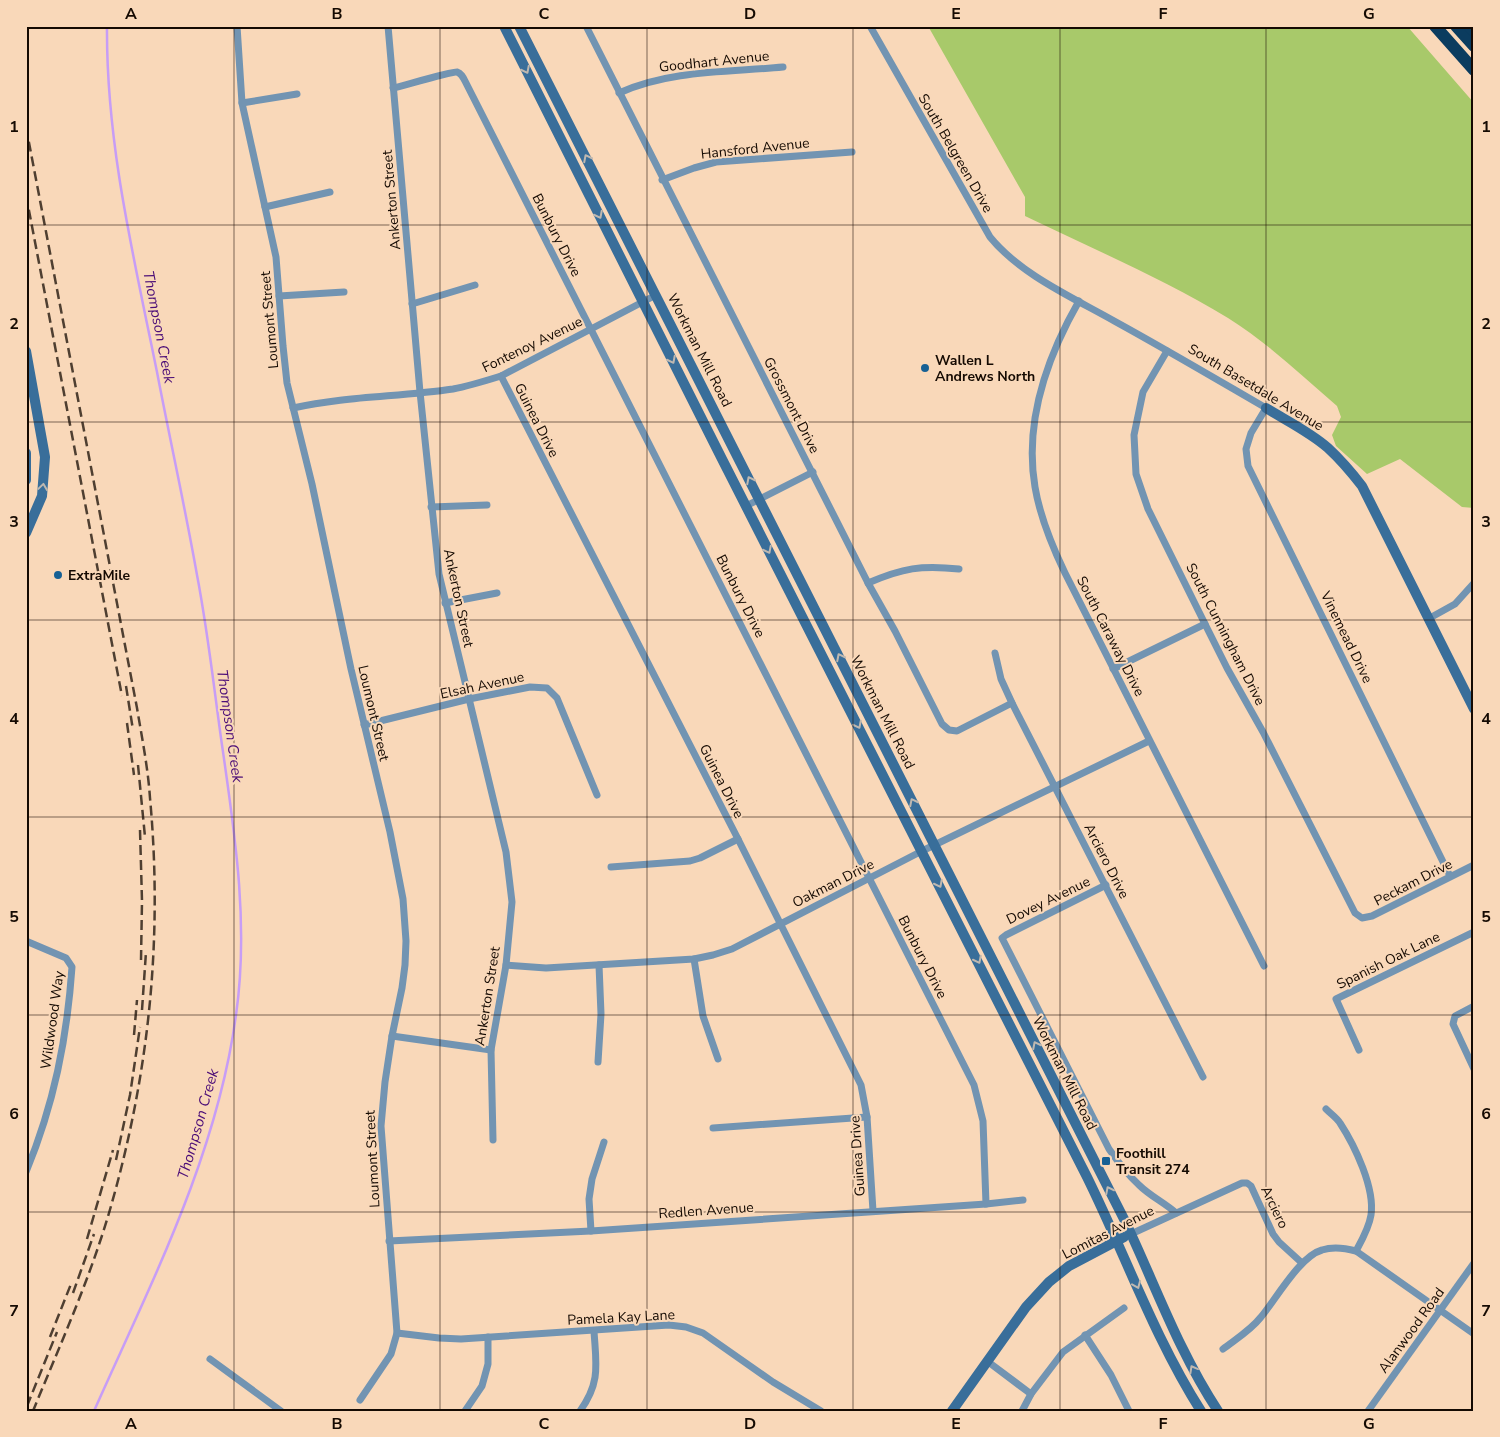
<svg xmlns="http://www.w3.org/2000/svg" width="1500" height="1437" font-family="'Nunito Sans',sans-serif">
	<style>
		.green { fill: #a8c96a }
		.lines { fill: none; stroke-linecap: round; stroke-linejoin: round }
		.stream { stroke: #c79df6; stroke-width: 2.5 }
		.street { stroke: #7294b2; stroke-width: 7 }
		.secondary { stroke: #396e9a; stroke-width: 10 }
		.highway { stroke: #0b3c5f; stroke-width: 12 }
		.rail { stroke: #4f3f31; stroke-width: 2.5; stroke-dasharray: 10 5; stroke-linecap: butt }
		.oneway { stroke: #bfb8b0 }
		.grid { fill: none; stroke: #150a02; stroke-width: 1; stroke-opacity: 0.55 }
		.poi-dot { fill: #176094; stroke: #f9d8b9; stroke-width: 2 }
		.labels { text-anchor: middle; stroke-width: 4; stroke-linejoin: round; paint-order: stroke }
		.street-label { font-size: 14px; fill: #150a02; stroke: #f9d8b9 }
		.poi-label { font-size: 14px; font-weight: bold; fill: #150a02; stroke: #f9d8b9; text-anchor: start }
		.water-label { font-size: 15px; font-style: italic; fill: #4b0d77; stroke: #f9d8b9 }
		.neatline { fill: none; stroke: #150a02; stroke-width: 2 }
		.grid-label { font-size: 16px; text-anchor: middle; font-weight: bold; fill: #150a02 }
	</style>
	<rect width="100%" height="100%" fill="#f9d8b9"/>
	<path class="green" d="M928,26H1407L1474,103V508L1462,507L1400,459L1367,474L1336,446L1332,435L1341,417L1337,406C1302,376 1268,343 1228,318C1164,279 1093,249 1025,216V197Z"/>
	<g class="lines">
		<path class="stream" d="M94,1411C151,1283 217,1156 236,1015C249,925 235,835 222,745C214,689 208,632 197,575C185,507 170,440 157,372C134,258 106,144 107,26"/>
		<g class="street">
			<polyline points="237,26 242,103 276,257 283,346 287,383 312,484 351,669 390,832 403,899 406,941 405,965 402,988 392,1036 385,1082 381,1126 397,1333 391,1354 360,1400"/>
			<polyline points="388,26 420,392 439,574 506,852 512,902 506,965 491,1050 493,1140"/>
			<polyline points="586,26 868,583 895,631 942,724 949,730 957,731 1012,703"/>
			<path d="M870,26L990,237C1021,275 1074,298 1116,322C1167,350 1216,379 1266,408L1251,433L1246,449L1248,466L1450,876"/>
			<path d="M393,88C402,86 453,71 457,72C461,73 463,77 465,81L974,1085L983,1121L986,1204"/>
			<path d="M619,93C668,70 730,72 783,67"/>
			<polyline points="242,103 297,94"/>
			<polyline points="662,180 694,168 716,162 852,152"/>
			<polyline points="265,207 330,192"/>
			<polyline points="279,296 344,292"/>
			<path d="M1079,301C1047,357 1024,422 1035,487C1040,517 1052,546 1065,573L1264,966"/>
			<polyline points="412,304 475,285"/>
			<polyline points="1167,351 1143,392 1134,435 1136,474 1148,509 1205,624 1227,668 1263,732 1355,913 1362,918 1372,916 1474,865"/>
			<polyline points="501,376 738,839 861,1085 867,1117 873,1211"/>
			<path d="M293,408C346,396 399,397 453,389C469,386 485,381 501,376L656,295"/>
			<polyline points="746,506 813,472"/>
			<polyline points="431,507 487,505"/>
			<path d="M868,583C903,568 921,565 959,569"/>
			<polyline points="445,603 497,593"/>
			<polyline points="1428,619 1455,604 1474,583"/>
			<polyline points="995,653 1001,679 1012,703 1203,1077"/>
			<polyline points="1113,669 1205,624"/>
			<polyline points="364,725 469,699 530,687 547,688 557,698 597,795"/>
			<polyline points="611,867 690,861 700,858 738,839"/>
			<path d="M1106,885L1006,935L1002,938L1109,1149C1118,1162 1127,1174 1139,1185C1150,1196 1165,1203 1176,1213"/>
			<path d="M26,941L66,958L72,967C67,1039 54,1104 26,1172"/>
			<polyline points="694,959 703,1016 718,1059"/>
			<polyline points="506,965 546,968 694,959 713,955 732,949 922,851 1149,741"/>
			<polyline points="1474,1006 1455,1016 1453,1024 1474,1069"/>
			<polyline points="392,1036 491,1050"/>
			<polyline points="1359,1050 1336,999 1474,932"/>
			<polyline points="598,1062 601,1014 599,965"/>
			<path d="M1326,1109C1331,1114 1337,1118 1340,1123C1355,1146 1375,1188 1371,1215C1369,1228 1362,1240 1356,1251"/>
			<polyline points="713,1128 867,1117"/>
			<polyline points="591,1231 589,1199 592,1179 604,1142"/>
			<polyline points="1131,1234 1242,1183 1247,1183 1251,1186 1273,1234 1279,1242 1302,1263"/>
			<polyline points="389,1241 591,1231 986,1204 1023,1200"/>
			<polyline points="397,1333 439,1338 461,1339 669,1325 686,1327 703,1333 773,1382 821,1411"/>
			<polyline points="1085,1335 1111,1375 1129,1411"/>
			<path d="M1223,1349C1236,1339 1251,1330 1261,1317C1276,1299 1300,1256 1322,1250C1334,1246 1345,1248 1356,1251L1474,1334"/>
			<polyline points="210,1359 281,1411"/>
			<polyline points="987,1361 1031,1394"/>
			<polyline points="465,1411 482,1386 488,1364 488,1337"/>
			<path d="M580,1411C601,1382 596,1364 594,1331"/>
			<polyline points="1022,1411 1031,1394 1063,1352 1124,1308"/>
			<polyline points="1368,1411 1474,1263"/>
		</g>
		<g class="secondary">
			<path d="M504,26L722,459L1087,1177C1125,1254 1154,1337 1201,1411"/>
			<path d="M519,26L1126,1223C1156,1287 1179,1352 1218,1411"/>
			<polyline points="26,351 45,457 42,496 26,533"/>
			<path d="M1266,408C1287,421 1310,432 1328,448C1341,460 1352,473 1362,486L1474,709"/>
			<polyline points="26,453 26,480"/>
			<polyline points="952,1411 1026,1307 1049,1282 1069,1266 1124,1237"/>
		</g>
		<g class="highway">
			<polyline points="1435,26 1474,70"/>
			<polyline points="1456,26 1474,46"/>
			<polyline points="1469,26 1474,31"/>
		</g>
		<g class="rail">
			<path d="M26,127L137,708C142,738 148,768 150,798C163,940 149,1076 109,1213C89,1281 60,1345 33,1411"/>
			<polyline points="26,195 122,696"/>
			<polyline points="126,686 133,730"/>
			<polyline points="127,723 134,775"/>
			<polyline points="138,765 145,837"/>
			<polyline points="140,830 142,901 141,960"/>
			<polyline points="142,1010 146,952"/>
			<polyline points="134,1035 137,1000"/>
			<polyline points="116,1160 130,1095 140,1027"/>
			<polyline points="87,1239 113,1150"/>
			<polyline points="73,1293 94,1234"/>
			<polyline points="50,1337 71,1284"/>
			<polyline points="27,1406 57,1332"/>
		</g>
	</g>
	<defs><path id="oneway-chevron" d="M-2-3.5L2.5 0L-2 3.5" fill="none" stroke-width="1.6" stroke-linecap="round" stroke-linejoin="round" transform="scale(1.25)"/></defs>
	<g class="oneway">
		<use href="#oneway-chevron" transform="translate(526 70) rotate(63)"/>
		<use href="#oneway-chevron" transform="translate(587 158) rotate(-117)"/>
		<use href="#oneway-chevron" transform="translate(599 215) rotate(63)"/>
		<use href="#oneway-chevron" transform="translate(672 360) rotate(63)"/>
		<use href="#oneway-chevron" transform="translate(750 480) rotate(-117)"/>
		<use href="#oneway-chevron" transform="translate(43 487) rotate(-82)"/>
		<use href="#oneway-chevron" transform="translate(768 550) rotate(63)"/>
		<use href="#oneway-chevron" transform="translate(840 657) rotate(-117)"/>
		<use href="#oneway-chevron" transform="translate(858 725) rotate(63)"/>
		<use href="#oneway-chevron" transform="translate(913 802) rotate(-117)"/>
		<use href="#oneway-chevron" transform="translate(939 884) rotate(63)"/>
		<use href="#oneway-chevron" transform="translate(978 960) rotate(63)"/>
		<use href="#oneway-chevron" transform="translate(1036 1045) rotate(-117)"/>
		<use href="#oneway-chevron" transform="translate(1109 1190) rotate(-117)"/>
		<use href="#oneway-chevron" transform="translate(1137 1285) rotate(67)"/>
		<use href="#oneway-chevron" transform="translate(1193 1369) rotate(-119)"/>
	</g>
	<path class="grid" d="M234,26V1411M440,26V1411M647,26V1411M853,26V1411M1060,26V1411M1266,26V1411M26,225H1474M26,422H1474M26,620H1474M26,817H1474M26,1015H1474M26,1212H1474"/>
	<g class="poi-dot">
		<circle cx="925" cy="368" r="5"/>
		<circle cx="58" cy="575" r="5"/>
		<rect x="1101" y="1156" width="10" height="10" rx="2.5"/>
	</g>
	<g class="labels">
		<g class="street-label">
			<text transform="translate(714 61) rotate(-6)" y="5">Goodhart Avenue</text>
			<text transform="translate(755 148) rotate(-6)" y="5">Hansford Avenue</text>
			<text transform="translate(956 153) rotate(60)" y="5">South Belgreen Drive</text>
			<text transform="translate(391 200) rotate(-95)" y="5">Ankerton Street</text>
			<text transform="translate(557 235) rotate(63)" y="5">Bunbury Drive</text>
			<text transform="translate(269 320) rotate(-95)" y="5">Loumont Street</text>
			<text transform="translate(532 344) rotate(-26)" y="5">Fontenoy Avenue</text>
			<text transform="translate(700 350) rotate(63)" y="5">Workman Mill Road</text>
			<text transform="translate(1256 387) rotate(31)" y="5">South Basetdale Avenue</text>
			<text transform="translate(792 405) rotate(63)" y="5">Grossmont Drive</text>
			<text transform="translate(537 420) rotate(63)" y="5">Guinea Drive</text>
			<text transform="translate(741 596) rotate(63)" y="5">Bunbury Drive</text>
			<text transform="translate(459 598) rotate(78)" y="5">Ankerton Street</text>
			<text transform="translate(1226 634) rotate(63)" y="5">South Cunningham Drive</text>
			<text transform="translate(1111 636) rotate(63)" y="5">South Caraway Drive</text>
			<text transform="translate(1347 637) rotate(64)" y="5">Vinemead Drive</text>
			<text transform="translate(482 685) rotate(-12)" y="5">Elsah Avenue</text>
			<text transform="translate(883 712) rotate(63)" y="5">Workman Mill Road</text>
			<text transform="translate(374 713) rotate(77)" y="5">Loumont Street</text>
			<text transform="translate(722 781) rotate(63)" y="5">Guinea Drive</text>
			<text transform="translate(1107 861) rotate(63)" y="5">Arciero Drive</text>
			<text transform="translate(1413 882) rotate(-27)" y="5">Peckam Drive</text>
			<text transform="translate(833 883) rotate(-27)" y="5">Oakman Drive</text>
			<text transform="translate(1048 900) rotate(-26)" y="5">Dovey Avenue</text>
			<text transform="translate(923 957) rotate(63)" y="5">Bunbury Drive</text>
			<text transform="translate(1388 960) rotate(-26)" y="5">Spanish Oak Lane</text>
			<text transform="translate(487 996) rotate(-81)" y="5">Ankerton Street</text>
			<text transform="translate(52 1020) rotate(-82)" y="5">Wildwood Way</text>
			<text transform="translate(1065 1073) rotate(63)" y="5">Workman Mill Road</text>
			<text transform="translate(857 1156) rotate(-94)" y="5">Guinea Drive</text>
			<text transform="translate(372 1159) rotate(-93)" y="5">Loumont Street</text>
			<text transform="translate(1275 1207) rotate(64)" y="5">Arciero</text>
			<text transform="translate(706 1210) rotate(-4)" y="5">Redlen Avenue</text>
			<text transform="translate(1108 1232) rotate(-27)" y="5">Lomitas Avenue</text>
			<text transform="translate(621 1317) rotate(-3)" y="5">Pamela Kay Lane</text>
			<text transform="translate(1411 1330) rotate(-54)" y="5">Alanwood Road</text>
		</g>
		<g class="poi-label">
			<text x="935" y="365">Wallen L<tspan x="935" dy="16">Andrews North</tspan></text>
			<text x="68" y="580">ExtraMile</text>
			<text x="1116" y="1158">Foothill<tspan x="1116" dy="16">Transit 274</tspan></text>
		</g>
		<g class="water-label">
			<text transform="translate(159 327) rotate(79)" y="5">Thompson Creek</text>
			<text transform="translate(230 726) rotate(82)" y="5">Thompson Creek</text>
			<text transform="translate(198 1124) rotate(-74)" y="5">Thompson Creek</text>
		</g>
	</g>
	<rect width="1500" height="1437" fill="none" stroke="#f9d8b9" stroke-width="55"/>
	<rect x="28" y="28" width="1444" height="1382" class="neatline"/>
	<g class="grid-label">
		<text x="131" y="19">A</text>
		<text x="337" y="19">B</text>
		<text x="544" y="19">C</text>
		<text x="750" y="19">D</text>
		<text x="956" y="19">E</text>
		<text x="1163" y="19">F</text>
		<text x="1369" y="19">G</text>
		<text x="14" y="132">1</text>
		<text x="1486" y="132">1</text>
		<text x="14" y="329">2</text>
		<text x="1486" y="329">2</text>
		<text x="14" y="527">3</text>
		<text x="1486" y="527">3</text>
		<text x="14" y="724">4</text>
		<text x="1486" y="724">4</text>
		<text x="14" y="922">5</text>
		<text x="1486" y="922">5</text>
		<text x="14" y="1119">6</text>
		<text x="1486" y="1119">6</text>
		<text x="14" y="1316">7</text>
		<text x="1486" y="1316">7</text>
		<text x="131" y="1429">A</text>
		<text x="337" y="1429">B</text>
		<text x="544" y="1429">C</text>
		<text x="750" y="1429">D</text>
		<text x="956" y="1429">E</text>
		<text x="1163" y="1429">F</text>
		<text x="1369" y="1429">G</text>
	</g>
</svg>
